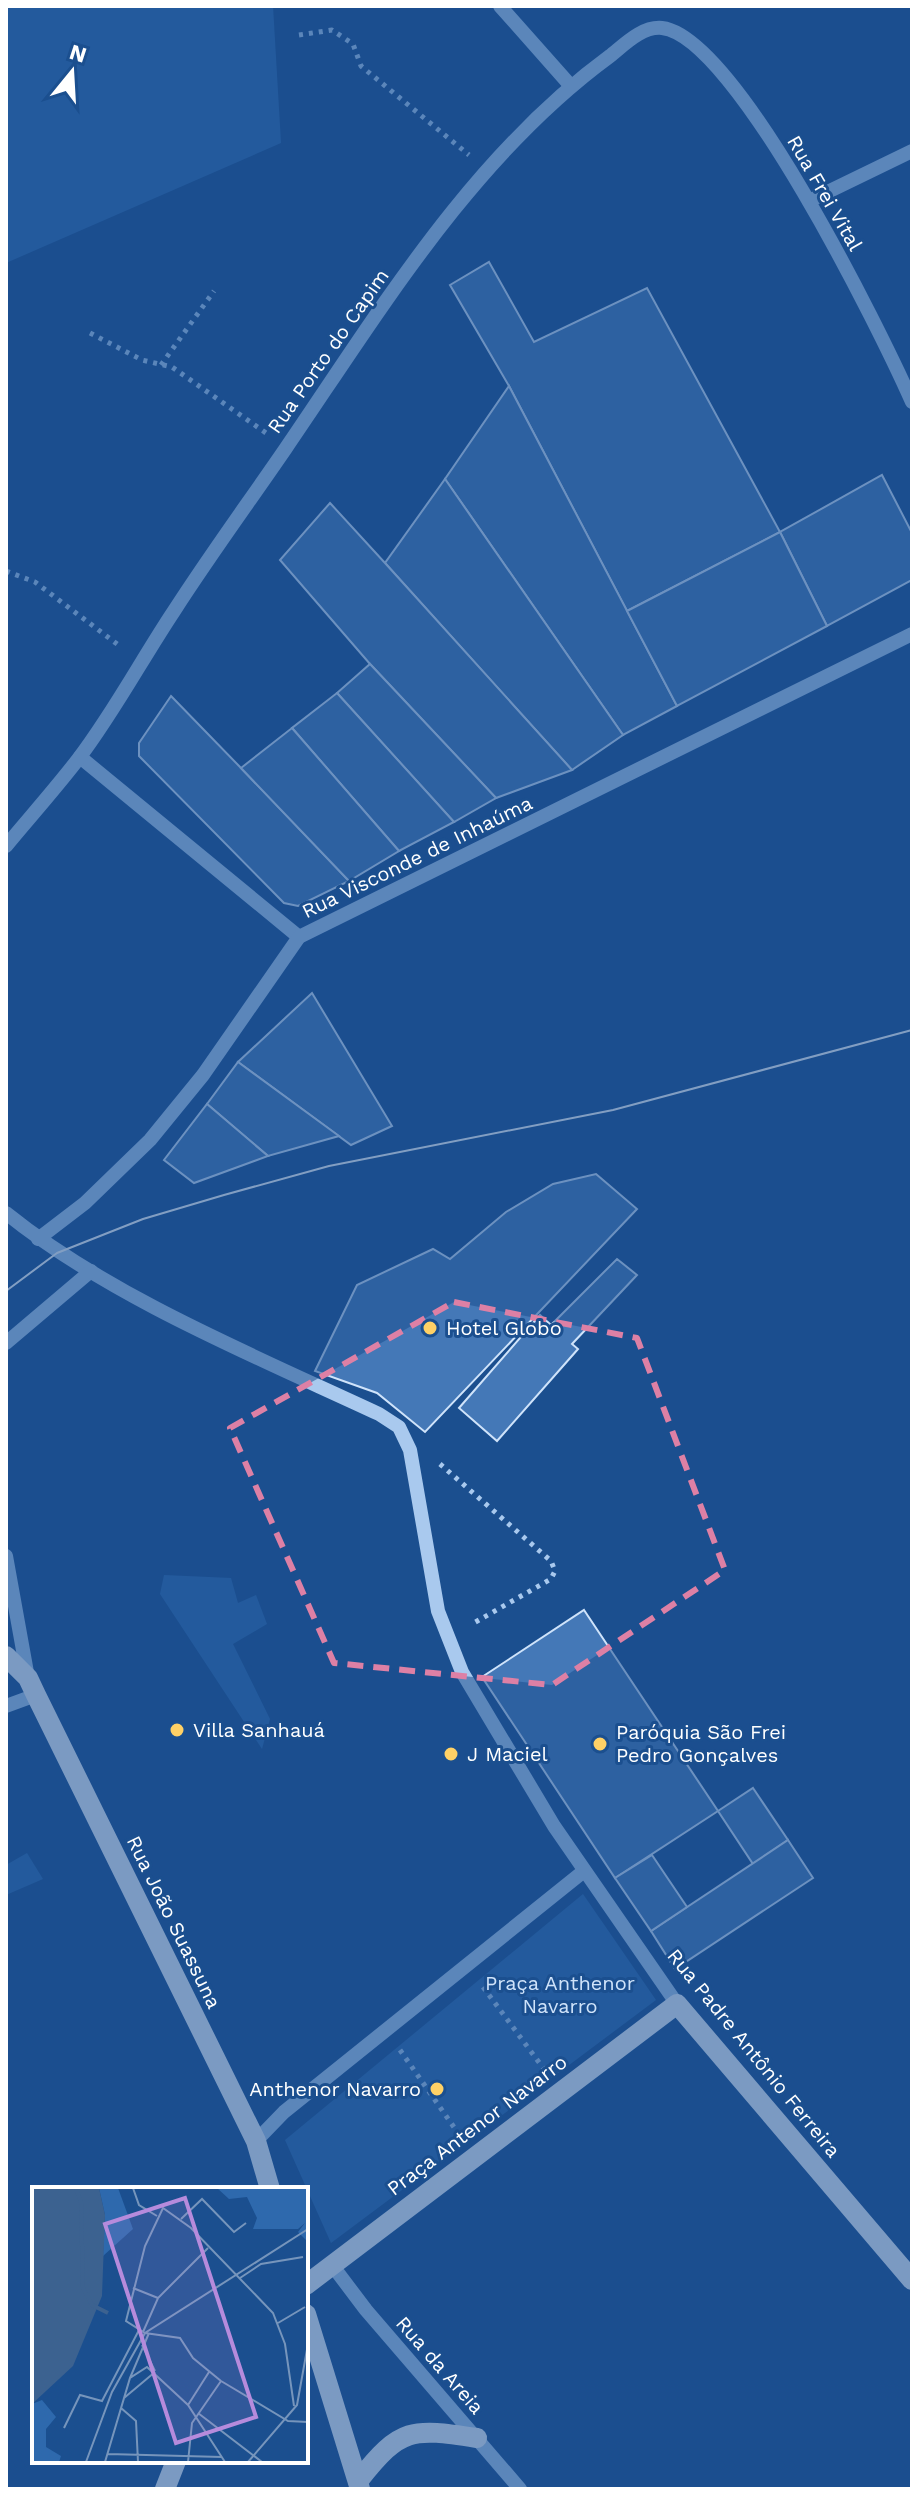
<svg xmlns="http://www.w3.org/2000/svg" width="918" height="2495" font-family="'Work Sans',sans-serif">
	<style>
		.green { fill: #2e69ad }
		.building { fill: #4478b7; stroke: #cfe3fa; stroke-width: 2 }
		.lines { fill: none; stroke-linecap: round; stroke-linejoin: round }
		.path { stroke: #a9c9ee; stroke-width: 5; stroke-dasharray: 4 6; stroke-linecap: butt }
		.minor { stroke: #a9c9ee; stroke-width: 14 }
		.major { stroke: #f0f6ff; stroke-width: 20 }
		.tram { stroke: #fff; stroke-width: 2 }
		.marked { fill: none; stroke: #dd80a5; stroke-width: 6; stroke-dasharray: 16 10; stroke-linejoin: round }
		.poi-dot { fill: #ffd166; stroke: #1b4f8f; stroke-width: 3 }
		.labels { text-anchor: middle; stroke-width: 6; stroke-linejoin: round; paint-order: stroke }
		.street-label { font-size: 20px; fill: #fff; stroke: #1b4f8f }
		.poi-label { font-size: 20px; fill: #fff; stroke: #1b4f8f; text-anchor: start }
		.park-label { font-size: 20px; fill: #cfe3fa; stroke: #1b4f8f }
		.inset-river { fill: none; stroke: #3c6290; stroke-width: 4 }
		.inset-road { fill: none; stroke: #7695bc; stroke-width: 2 }
		.view { fill: #b68bdc; fill-opacity: 0.15; stroke: #b68bdc; stroke-width: 4 }
		.inset-edge { fill: none; stroke: #fff; stroke-width: 4 }
	</style>
	<rect width="100%" height="100%" fill="#1b4f8f"/>
	<g class="green">
		<polygon points="6,6 273,6 281,143 6,263"/>
		<polygon points="164,1575 231,1578 238,1603 256,1595 267,1624 233,1644 270,1719 262,1749 160,1594"/>
		<polygon points="27,1853 43,1879 6,1895 6,1865"/>
		<polygon points="583,1894 656,2000 331,2243 285,2140"/>
	</g>
	<g class="building">
		<polygon points="489,262 534,342 647,288 780,532 627,611 509,386 450,285"/>
		<polygon points="509,386 677,706 623,735 445,479"/>
		<polygon points="882,475 912,533 912,580 827,626 780,532"/>
		<polygon points="445,479 623,735 572,770 385,563"/>
		<polygon points="330,503 385,563 572,770 496,798 370,664 280,560"/>
		<polygon points="780,532 827,626 677,706 627,611"/>
		<polygon points="370,664 496,798 454,822 337,693"/>
		<polygon points="337,693 454,822 399,851 292,728"/>
		<polygon points="171,696 241,768 349,881 298,906 284,903 139,756 139,743"/>
		<polygon points="292,728 399,851 349,881 241,768"/>
		<polygon points="312,993 392,1126 351,1145 238,1062"/>
		<polygon points="238,1062 339,1136 268,1156 207,1104"/>
		<polygon points="207,1104 268,1156 194,1183 164,1160"/>
		<polygon points="596,1174 637,1209 425,1432 377,1393 315,1371 357,1285 433,1249 450,1259 506,1212 553,1184"/>
		<polygon points="617,1259 637,1275 572,1344 578,1349 497,1441 459,1408 540,1315 551,1325"/>
		<polygon points="584,1610 718,1811 615,1878 482,1677"/>
		<polygon points="753,1788 788,1840 753,1864 718,1811"/>
		<polygon points="788,1840 813,1878 675,1969 651,1931"/>
		<polygon points="652,1855 687,1907 651,1931 615,1878"/>
	</g>
	<g class="lines">
		<g class="path">
			<polyline points="299,35 332,30 353,44 361,66 469,155"/>
			<polyline points="90,333 142,360 172,367 266,433"/>
			<polyline points="161,365 214,291"/>
			<polyline points="6,571 35,582 121,647"/>
			<polyline points="440,1464 551,1561 555,1571 551,1579 472,1624"/>
			<polyline points="483,1987 544,2069"/>
			<polyline points="400,2050 458,2133"/>
		</g>
		<g class="minor">
			<polyline points="500,6 570,85"/>
			<polyline points="809,201 912,151"/>
			<polyline points="80,757 299,937"/>
			<path d="M6,846C30,817 56,788 79,758C114,712 142,659 174,611C210,555 249,502 286,448C381,309 472,157 610,56C624,45 642,26 662,28C736,36 881,332 912,402"/>
			<path d="M6,1213C110,1297 257,1357 379,1414L399,1427L410,1450L438,1611L462,1672L554,1826L677,2004"/>
			<polyline points="38,1239 85,1203 150,1140 203,1075 299,937 912,634"/>
			<polyline points="6,1343 91,1271"/>
			<polyline points="6,1556 28,1678"/>
			<polyline points="6,1706 36,1695"/>
			<polyline points="256,2141 284,2112 584,1871"/>
			<polyline points="332,2265 366,2310 520,2489"/>
		</g>
		<g class="major">
			<polyline points="6,1656 28,1678 36,1695 256,2141 270,2189"/>
			<polyline points="306,2285 677,2004 912,2280"/>
			<polyline points="306,2314 360,2489"/>
			<path d="M359,2480C401,2427 411,2428 477,2438"/>
			<polyline points="165,2489 176,2461"/>
		</g>
		<polyline class="tram" points="6,1291 57,1253 143,1219 224,1195 329,1166 613,1110 912,1030"/>
	</g>
	<path d="M0 0H918V2495H0ZM454,1302L637,1338L725,1570L552,1685L334,1663L230,1428Z" fill="#1b4f8f" fill-opacity=".55" fill-rule="evenodd"/>
	<path class="marked" d="M454,1302L637,1338L725,1570L552,1685L334,1663L230,1428Z"/>
	<g class="poi-dot">
		<circle cx="430" cy="1328" r="8"/>
		<circle cx="177" cy="1730" r="8"/>
		<circle cx="600" cy="1744" r="8"/>
		<circle cx="451" cy="1754" r="8"/>
		<circle cx="437" cy="2089" r="8"/>
	</g>
	<g class="labels">
		<g class="street-label">
			<text transform="translate(825 193) rotate(60)" y="7">Rua Frei Vital</text>
			<text transform="translate(328 351) rotate(-55)" y="7">Rua Porto do Capim</text>
			<text transform="translate(417 857) rotate(-26)" y="7">Rua Visconde de Inhaúma</text>
			<text transform="translate(174 1922) rotate(64)" y="7">Rua João Suassuna</text>
			<text transform="translate(754 2053) rotate(51)" y="7">Rua Padre Antônio Ferreira</text>
			<text transform="translate(477 2125) rotate(-37)" y="7">Praça Antenor Navarro</text>
			<text transform="translate(440 2365) rotate(49)" y="7">Rua da Areia</text>
		</g>
		<g class="poi-label">
			<text x="446" y="1335">Hotel Globo</text>
			<text x="193" y="1737">Villa Sanhauá</text>
			<text x="616" y="1739">Paróquia São Frei<tspan x="616" dy="23">Pedro Gonçalves</tspan></text>
			<text x="467" y="1761">J Maciel</text>
			<text x="421" y="2096" text-anchor="end">Anthenor Navarro</text>
		</g>
		<g class="park-label">
			<text x="560" y="1990">Praça Anthenor<tspan x="560" dy="23">Navarro</tspan></text>
		</g>
	</g>
	<g transform="translate(32 2187)">
		<rect width="276" height="276" fill="#1b4f8f"/>
		<path d="M67,1H86L101,42L71,69L73,28ZM185,1H276V55L266,45L273,36L266,42H221L225,31L215,10L197,12ZM10,213L24,230L14,242V260L29,269L27,275H0V217Z" fill="#2e69ad"/>
		<path d="M0,1H67L73,28L70,109L41,179L0,217Z" fill="#3c6290"/>
		<path class="inset-river" d="M44,1L49,15L51,101L60,118L76,126"/>
		<path class="inset-road" d="M101,1L107,18L125,29M149,32L170,12L202,45L214,36M208,91L229,77L271,70M101,101L126,111M246,136L273,120M111,145L126,111L176,61M110,158L123,184M98,191L117,146M189,194L161,171L148,151L113,146L94,134L113,59L131,21L159,41L241,126L253,157L262,219M92,211L123,185M156,218L177,185M89,221L104,234L106,275M166,226L230,275M32,241L48,208L70,214L107,143M76,267L190,270M54,275L80,205L113,146L276,42M73,275L98,191L115,180L156,218L193,275M156,275L160,236L189,194L256,234L276,235M216,275L265,218L276,157"/>
		<path class="view" d="M153,11L224,230L144,256L73,37Z"/>
		<rect width="276" height="276" class="inset-edge"/>
	</g>
	<rect width="918" height="2495" fill="none" stroke="#ffffff" stroke-width="16"/>
	<g transform="translate(72 72) rotate(18)" stroke="#1b4f8f" stroke-width="6" paint-order="stroke">
	<path d="M0-6L14 30L0 20L-14 30Z" fill="#ffffff"/>
	<text y="-12" font-size="22" font-weight="bold" text-anchor="middle" fill="#ffffff">N</text>
	</g>
</svg>
